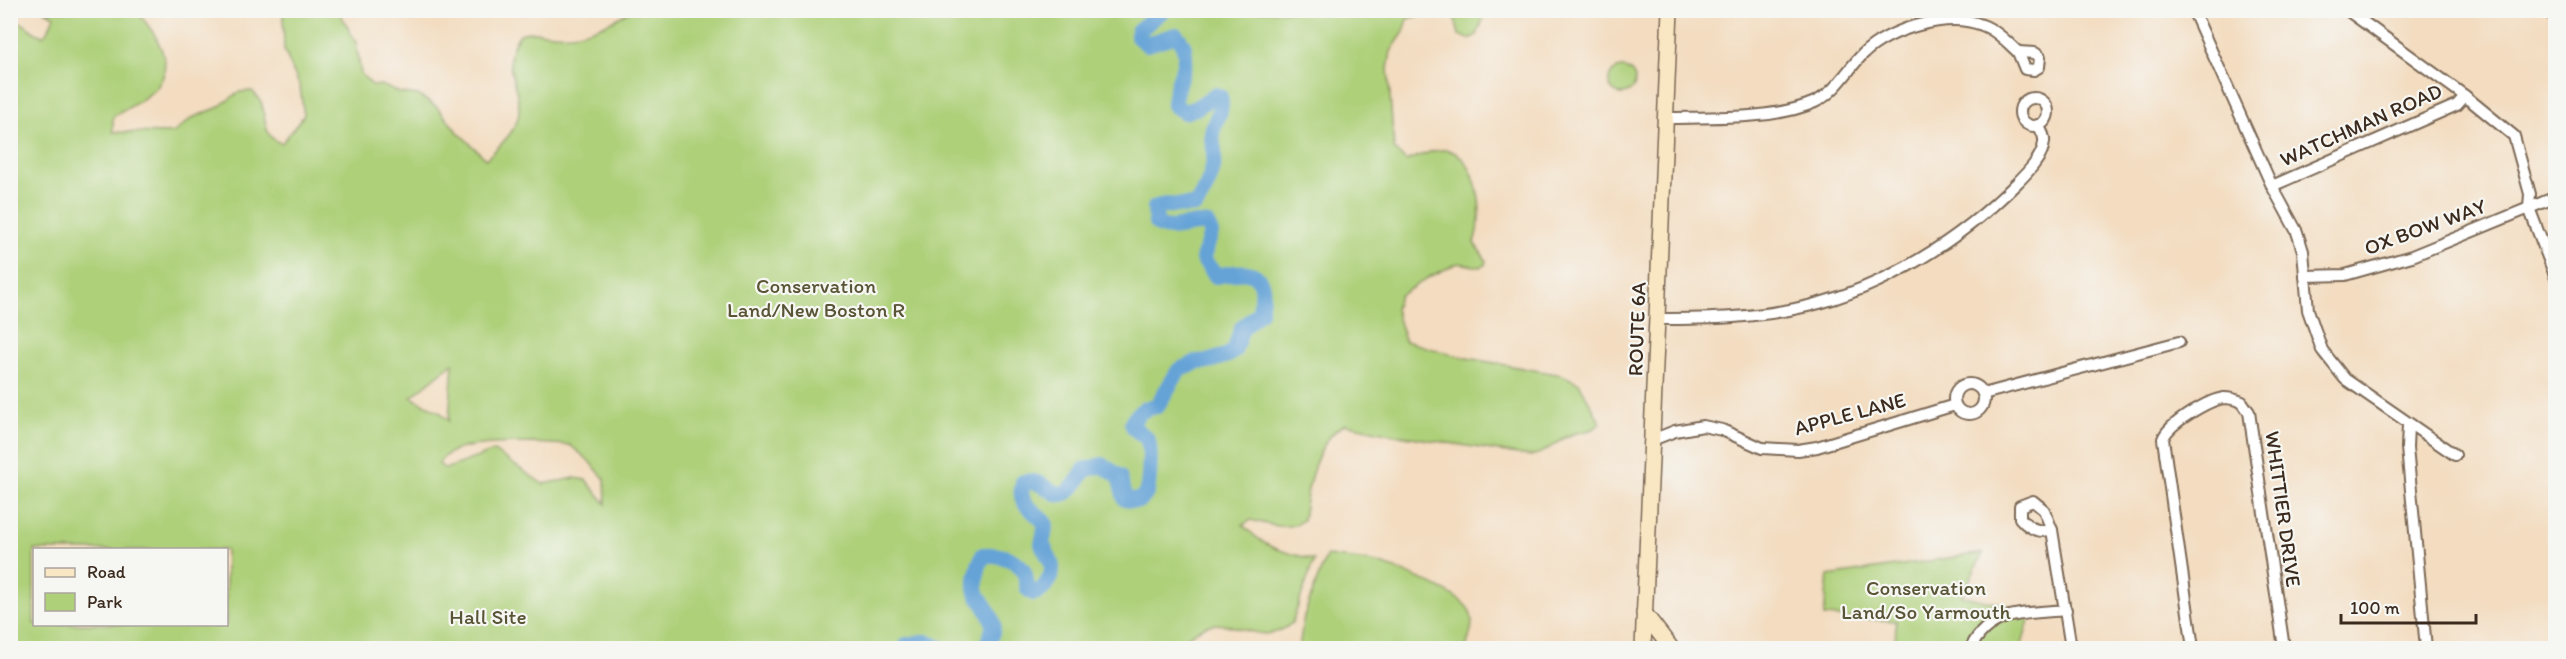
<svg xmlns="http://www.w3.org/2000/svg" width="2566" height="659" font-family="Itim,sans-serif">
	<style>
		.green { fill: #aed079; stroke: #747d4c; stroke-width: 1.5; fill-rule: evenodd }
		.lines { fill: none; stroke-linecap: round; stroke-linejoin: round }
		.river { stroke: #65a3d7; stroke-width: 16 }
		.minor-casing { stroke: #7b6856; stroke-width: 14 }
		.secondary-casing { stroke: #7b6856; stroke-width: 18 }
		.minor { stroke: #fff; stroke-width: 10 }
		.secondary { stroke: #f9e7c3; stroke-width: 15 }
		.labels { text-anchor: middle; stroke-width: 4.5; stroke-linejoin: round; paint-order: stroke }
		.street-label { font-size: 21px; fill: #3b2a1e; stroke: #f6f6f2 }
		.park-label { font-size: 21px; fill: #585435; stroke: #f6f6f2 }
	</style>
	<rect width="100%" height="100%" fill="#f6f6f2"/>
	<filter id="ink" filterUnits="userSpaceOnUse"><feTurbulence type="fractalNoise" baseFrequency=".0167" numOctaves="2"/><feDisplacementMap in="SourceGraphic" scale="12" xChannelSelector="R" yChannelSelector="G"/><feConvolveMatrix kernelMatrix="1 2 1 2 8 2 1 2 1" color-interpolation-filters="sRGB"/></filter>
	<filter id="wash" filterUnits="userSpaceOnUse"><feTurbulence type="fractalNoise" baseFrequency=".008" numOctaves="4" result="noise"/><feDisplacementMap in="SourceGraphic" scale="24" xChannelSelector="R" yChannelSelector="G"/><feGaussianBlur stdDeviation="1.35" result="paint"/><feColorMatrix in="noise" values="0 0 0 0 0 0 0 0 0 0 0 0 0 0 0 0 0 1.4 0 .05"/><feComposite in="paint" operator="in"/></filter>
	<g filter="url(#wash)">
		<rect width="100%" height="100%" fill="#f3dcbf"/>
		<g class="green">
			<path d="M45,11H136C153,29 178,64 156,88C145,100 127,108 113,117V132L173,133L192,118L217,108L239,92L252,91C255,94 259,98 261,102C267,117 262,139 282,143L304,115L300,87L284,50L283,11H339L356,43L361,74L373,86L381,85L400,93L418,95L437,107L456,130L486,159C499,146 519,130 519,110C519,81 498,64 520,34C531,30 541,33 553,34C581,37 607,25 630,11H1436L1408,19L1404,32L1391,51L1388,69L1394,149L1406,161C1418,157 1435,148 1447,150C1473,155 1482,197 1479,220C1478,228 1476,235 1474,243L1486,260L1485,265L1480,267L1458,263L1429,277L1399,296L1395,309L1405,341L1461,357L1562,375L1579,383L1600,422C1594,434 1580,430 1570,435C1555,442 1547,453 1530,456L1386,433L1345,424C1315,440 1307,489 1303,520C1289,532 1267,524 1251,520L1243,525C1268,551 1281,550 1314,560L1292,623C1262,649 1238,619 1209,625C1200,627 1179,643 1168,648H11V21C24,19 30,33 43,36L49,29L54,16ZM453,363L449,420V421L440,412L411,397ZM532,443L570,445L587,459L605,479L606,504L586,480L575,478L543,484L494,451L445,469L439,464C449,440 510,444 532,443ZM34,550H226V624H34Z"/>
			<polygon points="1449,11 1486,11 1477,35 1469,39 1459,35 1455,19"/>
			<circle cx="1622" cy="81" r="13"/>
			<polygon points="1983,553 1962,596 2032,610 2021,648 1895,648 1896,621 1824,616 1828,576"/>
			<path d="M1326,556C1343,558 1361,559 1377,563C1397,569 1463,593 1470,612C1475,624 1469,637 1466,648H1299L1304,616Z"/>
		</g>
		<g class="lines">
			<g class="river">
				<polyline points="906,648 907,645 926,642 940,648"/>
				<path d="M984,648C1000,624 993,619 979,597C972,586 978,566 983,555C996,554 1015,557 1023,570C1026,574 1026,583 1028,589L1033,593C1041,592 1044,588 1048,581C1057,566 1049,559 1042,544L1046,525C1035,507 1016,508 1023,482C1052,476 1057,520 1084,470L1102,465L1119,476L1125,499L1138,501C1142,499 1145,496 1147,491C1149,482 1152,446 1147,439C1142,432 1134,432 1132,423C1139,411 1144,408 1157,406L1179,370L1197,362L1210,361L1228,355L1234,351L1242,328L1260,312C1260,305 1264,294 1262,287C1257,265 1231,274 1216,276L1203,259L1211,233L1208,225C1191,220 1170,235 1156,223L1155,208C1166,202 1182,208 1196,205C1206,190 1215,171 1214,152C1214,146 1211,139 1212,133C1214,120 1224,111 1220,97L1215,95L1196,108L1184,112L1174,105C1173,81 1198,57 1176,35L1147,44L1138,37V31L1163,10"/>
			</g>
		</g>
	</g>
	<g filter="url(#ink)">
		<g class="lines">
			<g class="minor-casing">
				<g id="minor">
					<polyline points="2193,10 2272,186 2297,232 2303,251 2308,310 2322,350 2345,379 2455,455"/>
					<polyline points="2347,10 2465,96 2514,136 2530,194 2529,208 2556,278"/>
					<polyline points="2544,10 2556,17"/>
					<polygon points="2018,52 2035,53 2040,57 2039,67 2034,70 2025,69"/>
					<circle cx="2034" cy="112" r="14"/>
					<path d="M1667,118C1711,117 1775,120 1815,102C1836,92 1847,70 1863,54C1888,29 1948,11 1982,25C1996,30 2007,42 2018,52"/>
					<polyline points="2272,186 2457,105 2465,96"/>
					<polyline points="2305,276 2345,275 2412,256 2556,197"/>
					<path d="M1658,319C1708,319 1759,318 1808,306C1886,287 1960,240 2017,183C2027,173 2043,157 2044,142C2045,136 2041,130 2038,125"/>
					<circle cx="1969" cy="399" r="15"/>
					<polyline points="1983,394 2179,342"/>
					<polyline points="2408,425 2407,448 2426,648"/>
					<polyline points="1652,440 1675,431 1703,426 1722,430 1762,448 1798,450 1817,447 1955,405"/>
					<path d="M2033,501L2044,510L2052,530C2039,533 2029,529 2020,518V506Z"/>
					<polyline points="2052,530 2071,648"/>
					<path d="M1971,648C1989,609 2028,614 2066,610"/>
					<path d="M2193,648L2163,439C2168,424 2208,400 2224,398C2230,398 2237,400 2242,402L2249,412L2284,648"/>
				</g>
			</g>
			<g class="secondary-casing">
				<g id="secondary">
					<polyline points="1644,613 1671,648"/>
					<polyline points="1643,648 1670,10"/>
				</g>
			</g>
			<use href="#minor" class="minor"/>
			<use href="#secondary" class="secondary"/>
		</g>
	</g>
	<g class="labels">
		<g class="street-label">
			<text transform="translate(2361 125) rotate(-24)" y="7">WATCHMAN ROAD</text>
			<text transform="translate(2425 227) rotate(-20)" y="7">OX BOW WAY</text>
			<text transform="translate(1637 329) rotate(-88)" y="7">ROUTE 6A</text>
			<text transform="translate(1850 414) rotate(-15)" y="7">APPLE LANE</text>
			<text transform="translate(2283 509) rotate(82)" y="7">WHITTIER DRIVE</text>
		</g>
		<g class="park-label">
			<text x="816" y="293">Conservation<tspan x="816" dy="24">Land/New Boston R</tspan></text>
			<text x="1926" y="595">Conservation<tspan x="1926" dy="24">Land/So Yarmouth</tspan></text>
			<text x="488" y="624">Hall Site</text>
		</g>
	</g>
	<rect width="2566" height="659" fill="none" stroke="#f6f6f2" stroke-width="36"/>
	<rect x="33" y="548" width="195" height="78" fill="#f6f6f2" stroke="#aba49d" stroke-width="1.5"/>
	<rect x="45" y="568" width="30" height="9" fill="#f9e7c3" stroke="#aba49d" stroke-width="1.5"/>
	<text x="87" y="578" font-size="18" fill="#3b2a1e">Road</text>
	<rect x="45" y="593" width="30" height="18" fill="#aed079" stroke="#aba49d" stroke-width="1.5"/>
	<text x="87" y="608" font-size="18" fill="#3b2a1e">Park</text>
	<path d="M2341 614v9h135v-9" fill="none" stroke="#3b2a1e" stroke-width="3"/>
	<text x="2350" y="614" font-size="18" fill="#3b2a1e" stroke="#f6f6f2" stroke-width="4.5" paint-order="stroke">100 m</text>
</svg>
